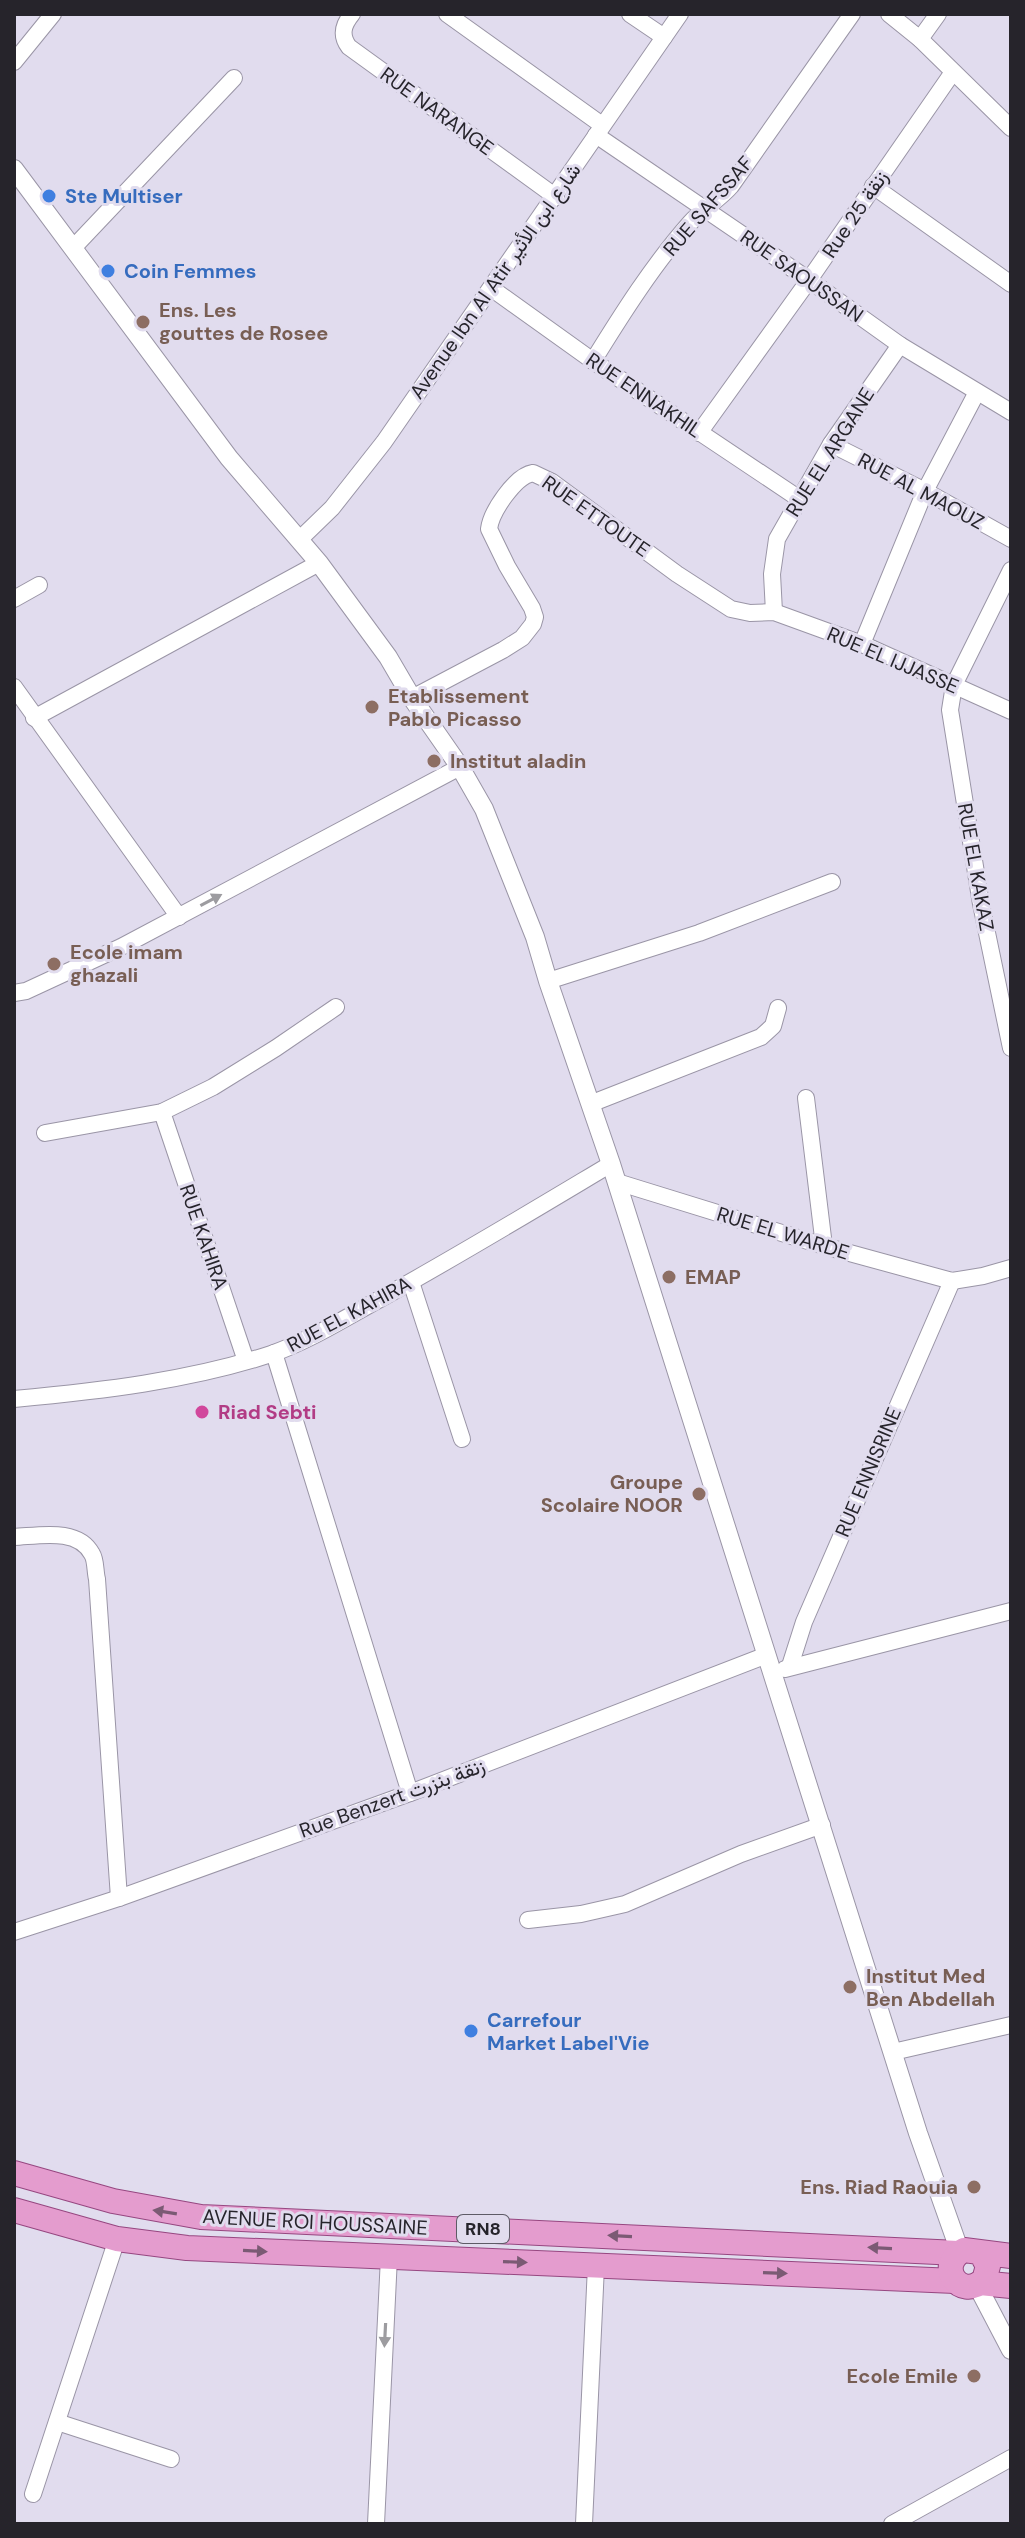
<svg xmlns="http://www.w3.org/2000/svg" width="1025" height="2538" font-family="'DM Sans',Vazirmatn,sans-serif">
	<style>
		.lines { fill: none; stroke-linecap: round; stroke-linejoin: round }
		.minor-casing { stroke: #9a95a6; stroke-width: 18 }
		.tertiary-casing { stroke: #9a95a6; stroke-width: 20 }
		.primary-casing { stroke: #964780; stroke-width: 26 }
		.minor { stroke: #fff; stroke-width: 16 }
		.tertiary { stroke: #fff; stroke-width: 18 }
		.primary { stroke: #e49cce; stroke-width: 24 }
		.oneway { fill: #9d9ca0 }
		.oneway2 { fill: #7b5a74 }
		.shop-dot { fill: #3f7fe0; stroke: #e1dcee; stroke-width: 3 }
		.education-dot { fill: #8d6e63; stroke: #e1dcee; stroke-width: 3 }
		.hotel-dot { fill: #d1479c; stroke: #e1dcee; stroke-width: 3 }
		.labels { text-anchor: middle; stroke-width: 6; stroke-linejoin: round; paint-order: stroke }
		.shield { fill: #e1dcee; stroke: #5e5b66; stroke-width: 2 }
		.shield-label { font-size: 18px; font-weight: bold; fill: #26242b }
		.street-label { font-size: 20px; fill: #26242b; stroke: #e1dcee }
		.shop-label { font-size: 20px; font-weight: bold; fill: #366cbe; stroke: #e1dcee; text-anchor: start }
		.education-label { font-size: 20px; font-weight: bold; fill: #785e54; stroke: #e1dcee; text-anchor: start }
		.hotel-label { font-size: 20px; font-weight: bold; fill: #b23c85; stroke: #e1dcee; text-anchor: start }
	</style>
	<rect width="100%" height="100%" fill="#e1dcee"/>
	<g class="lines">
		<g class="minor-casing">
			<g id="minor">
				<path d="M352,14C343,25 340,35 349,47L556,197"/>
				<polyline points="447,14 602,125"/>
				<polyline points="630,14 664,37"/>
				<polyline points="889,14 920,39 1011,128"/>
				<polyline points="920,39 938,14"/>
				<polyline points="14,62 53,14"/>
				<polyline points="596,135 809,280 900,345 1011,412"/>
				<polyline points="873,186 1011,284"/>
				<polyline points="74,247 234,78"/>
				<polyline points="491,288 593,361 798,498"/>
				<path d="M593,361C622,314 653,265 690,223C702,209 719,200 731,186L852,14"/>
				<polyline points="699,433 809,280 953,72"/>
				<polyline points="831,444 925,491 1011,539"/>
				<polyline points="300,539 332,508 384,442 680,14"/>
				<polyline points="1011,570 954,685 950,710 981,904 1011,1048"/>
				<polyline points="14,599 39,585"/>
				<polyline points="774,612 772,574 777,539 831,444 900,345"/>
				<polyline points="862,644 925,491 977,392"/>
				<polyline points="14,687 179,917"/>
				<path d="M412,698L503,650L522,638L533,624L535,617L532,608L507,566L489,529C491,512 515,476 533,473L552,482L677,574L731,609L750,613L774,612L862,644L1011,711"/>
				<polyline points="34,718 319,563"/>
				<polyline points="548,981 699,933 832,882"/>
				<polyline points="14,993 26,991 121,947 460,767"/>
				<polyline points="806,1098 824,1246"/>
				<polyline points="590,1104 761,1037 773,1026 778,1008"/>
				<polyline points="162,1112 246,1361"/>
				<polyline points="45,1133 162,1112 213,1087 276,1048 336,1007"/>
				<polyline points="617,1182 824,1246 952,1281 983,1276 1011,1268"/>
				<polyline points="411,1282 462,1439"/>
				<polyline points="274,1353 410,1793"/>
				<path d="M14,1399C100,1391 189,1381 271,1354C309,1341 345,1318 380,1299C458,1256 534,1210 611,1164"/>
				<path d="M14,1537C38,1536 78,1527 92,1554C96,1560 95,1572 97,1579L119,1898"/>
				<polyline points="790,1666 804,1622 952,1281"/>
				<polyline points="785,1669 1011,1611"/>
				<polyline points="528,1920 581,1914 625,1904 741,1854 822,1825"/>
				<polyline points="14,1932 119,1898 410,1793 767,1655"/>
				<polyline points="893,2052 1011,2025"/>
				<polyline points="57,2422 171,2459"/>
				<polyline points="33,2494 117,2239"/>
				<polyline points="376,2524 389,2257"/>
				<polyline points="584,2524 596,2266"/>
				<polyline points="892,2524 1011,2458"/>
			</g>
		</g>
		<g class="tertiary-casing">
			<g id="tertiary">
				<polyline points="14,169 229,458 319,563 388,657 412,698 460,767 484,809 535,937 548,981 611,1164 918,2133 960,2252"/>
				<polyline points="977,2285 1011,2350"/>
			</g>
		</g>
		<g class="primary-casing">
			<g id="primary">
				<polyline points="14,2173 113,2201 201,2217 958,2253"/>
				<polyline points="14,2210 117,2239 187,2248 955,2281"/>
				<path d="M981,2253L988,2266L984,2280C959,2302 935,2264 964,2250L1011,2256"/>
				<polyline points="980,2283 1011,2286"/>
			</g>
		</g>
		<use href="#minor" class="minor"/>
		<use href="#tertiary" class="tertiary"/>
		<use href="#primary" class="primary"/>
	</g>
	<defs><path id="oneway-solid" d="M-6-.8H1V-3.2L6.5 0L1 3.2V.8H-6Z" transform="scale(2)"/></defs>
	<g class="oneway">
		<use href="#oneway-solid" transform="translate(211 900) rotate(-28)"/>
		<use href="#oneway-solid" transform="translate(385 2335) rotate(93)"/>
	</g>
	<g class="oneway2">
		<use href="#oneway-solid" transform="translate(165 2212) rotate(-171)"/>
		<use href="#oneway-solid" transform="translate(620 2236) rotate(-177)"/>
		<use href="#oneway-solid" transform="translate(880 2248) rotate(-177)"/>
		<use href="#oneway-solid" transform="translate(255 2251) rotate(3)"/>
		<use href="#oneway-solid" transform="translate(515 2262) rotate(2)"/>
		<use href="#oneway-solid" transform="translate(775 2273) rotate(2)"/>
	</g>
	<g class="shop-dot">
		<circle cx="49" cy="196" r="8"/>
		<circle cx="108" cy="271" r="8"/>
		<circle cx="471" cy="2031" r="8"/>
	</g>
	<g class="education-dot">
		<circle cx="143" cy="322" r="8"/>
		<circle cx="372" cy="707" r="8"/>
		<circle cx="434" cy="761" r="8"/>
		<circle cx="54" cy="964" r="8"/>
		<circle cx="669" cy="1277" r="8"/>
		<circle cx="699" cy="1494" r="8"/>
		<circle cx="850" cy="1987" r="8"/>
		<circle cx="974" cy="2187" r="8"/>
		<circle cx="974" cy="2376" r="8"/>
	</g>
	<circle class="hotel-dot" cx="202" cy="1412" r="8"/>
	<g class="labels">
		<rect class="shield" x="457" y="2215" width="52" height="28" rx="6"/>
		<g class="shield-label">
			<text x="483" y="2235">RN8</text>
		</g>
		<g class="street-label">
			<text transform="translate(437 111) rotate(36)" y="7">RUE NARANGE</text>
			<text transform="translate(708 206) rotate(-49)" y="7">RUE SAFSSAF</text>
			<text transform="translate(855 214) rotate(-56)" y="7">Rue 25 زنقة</text>
			<text transform="translate(802 276) rotate(35)" y="7">RUE SAOUSSAN</text>
			<text transform="translate(495 281) rotate(-55)" y="7">Avenue Ibn Al Atir شارع ابن الأثير</text>
			<text transform="translate(644 395) rotate(34)" y="7">RUE ENNAKHIL</text>
			<text transform="translate(830 452) rotate(-58)" y="7">RUE EL ARGANE</text>
			<text transform="translate(921 491) rotate(28)" y="7">RUE AL MAOUZ</text>
			<text transform="translate(596 516) rotate(35)" y="7">RUE ETTOUTE</text>
			<text transform="translate(893 660) rotate(23)" y="7">RUE EL IJJASSE</text>
			<text transform="translate(976 867) rotate(80)" y="7">RUE EL KAKAZ</text>
			<text transform="translate(783 1233) rotate(17)" y="7">RUE EL WARDE</text>
			<text transform="translate(204 1237) rotate(71)" y="7">RUE KAHIRA</text>
			<text transform="translate(349 1314) rotate(-28)" y="7">RUE EL KAHIRA</text>
			<text transform="translate(868 1472) rotate(-67)" y="7">RUE ENNISRINE</text>
			<text transform="translate(392 1798) rotate(-20)" y="7">Rue Benzert زنقة بنزرت</text>
			<text transform="translate(315 2222) rotate(3)" y="7">AVENUE ROI HOUSSAINE</text>
		</g>
		<g class="shop-label">
			<text x="65" y="203">Ste Multiser</text>
			<text x="124" y="278">Coin Femmes</text>
			<text x="487" y="2027">Carrefour<tspan x="487" dy="23">Market Label'Vie</tspan></text>
		</g>
		<g class="education-label">
			<text x="159" y="317">Ens. Les<tspan x="159" dy="23">gouttes de Rosee</tspan></text>
			<text x="388" y="703">Etablissement<tspan x="388" dy="23">Pablo Picasso</tspan></text>
			<text x="450" y="768">Institut aladin</text>
			<text x="70" y="959">Ecole imam<tspan x="70" dy="23">ghazali</tspan></text>
			<text x="685" y="1284">EMAP</text>
			<text x="683" y="1489" text-anchor="end">Groupe<tspan x="683" dy="23">Scolaire NOOR</tspan></text>
			<text x="866" y="1983">Institut Med<tspan x="866" dy="23">Ben Abdellah</tspan></text>
			<text x="958" y="2194" text-anchor="end">Ens. Riad Raouia</text>
			<text x="958" y="2383" text-anchor="end">Ecole Emile</text>
		</g>
		<g class="hotel-label">
			<text x="218" y="1419">Riad Sebti</text>
		</g>
	</g>
	<rect width="1025" height="2538" fill="none" stroke="#26242b" stroke-width="32"/>
</svg>
